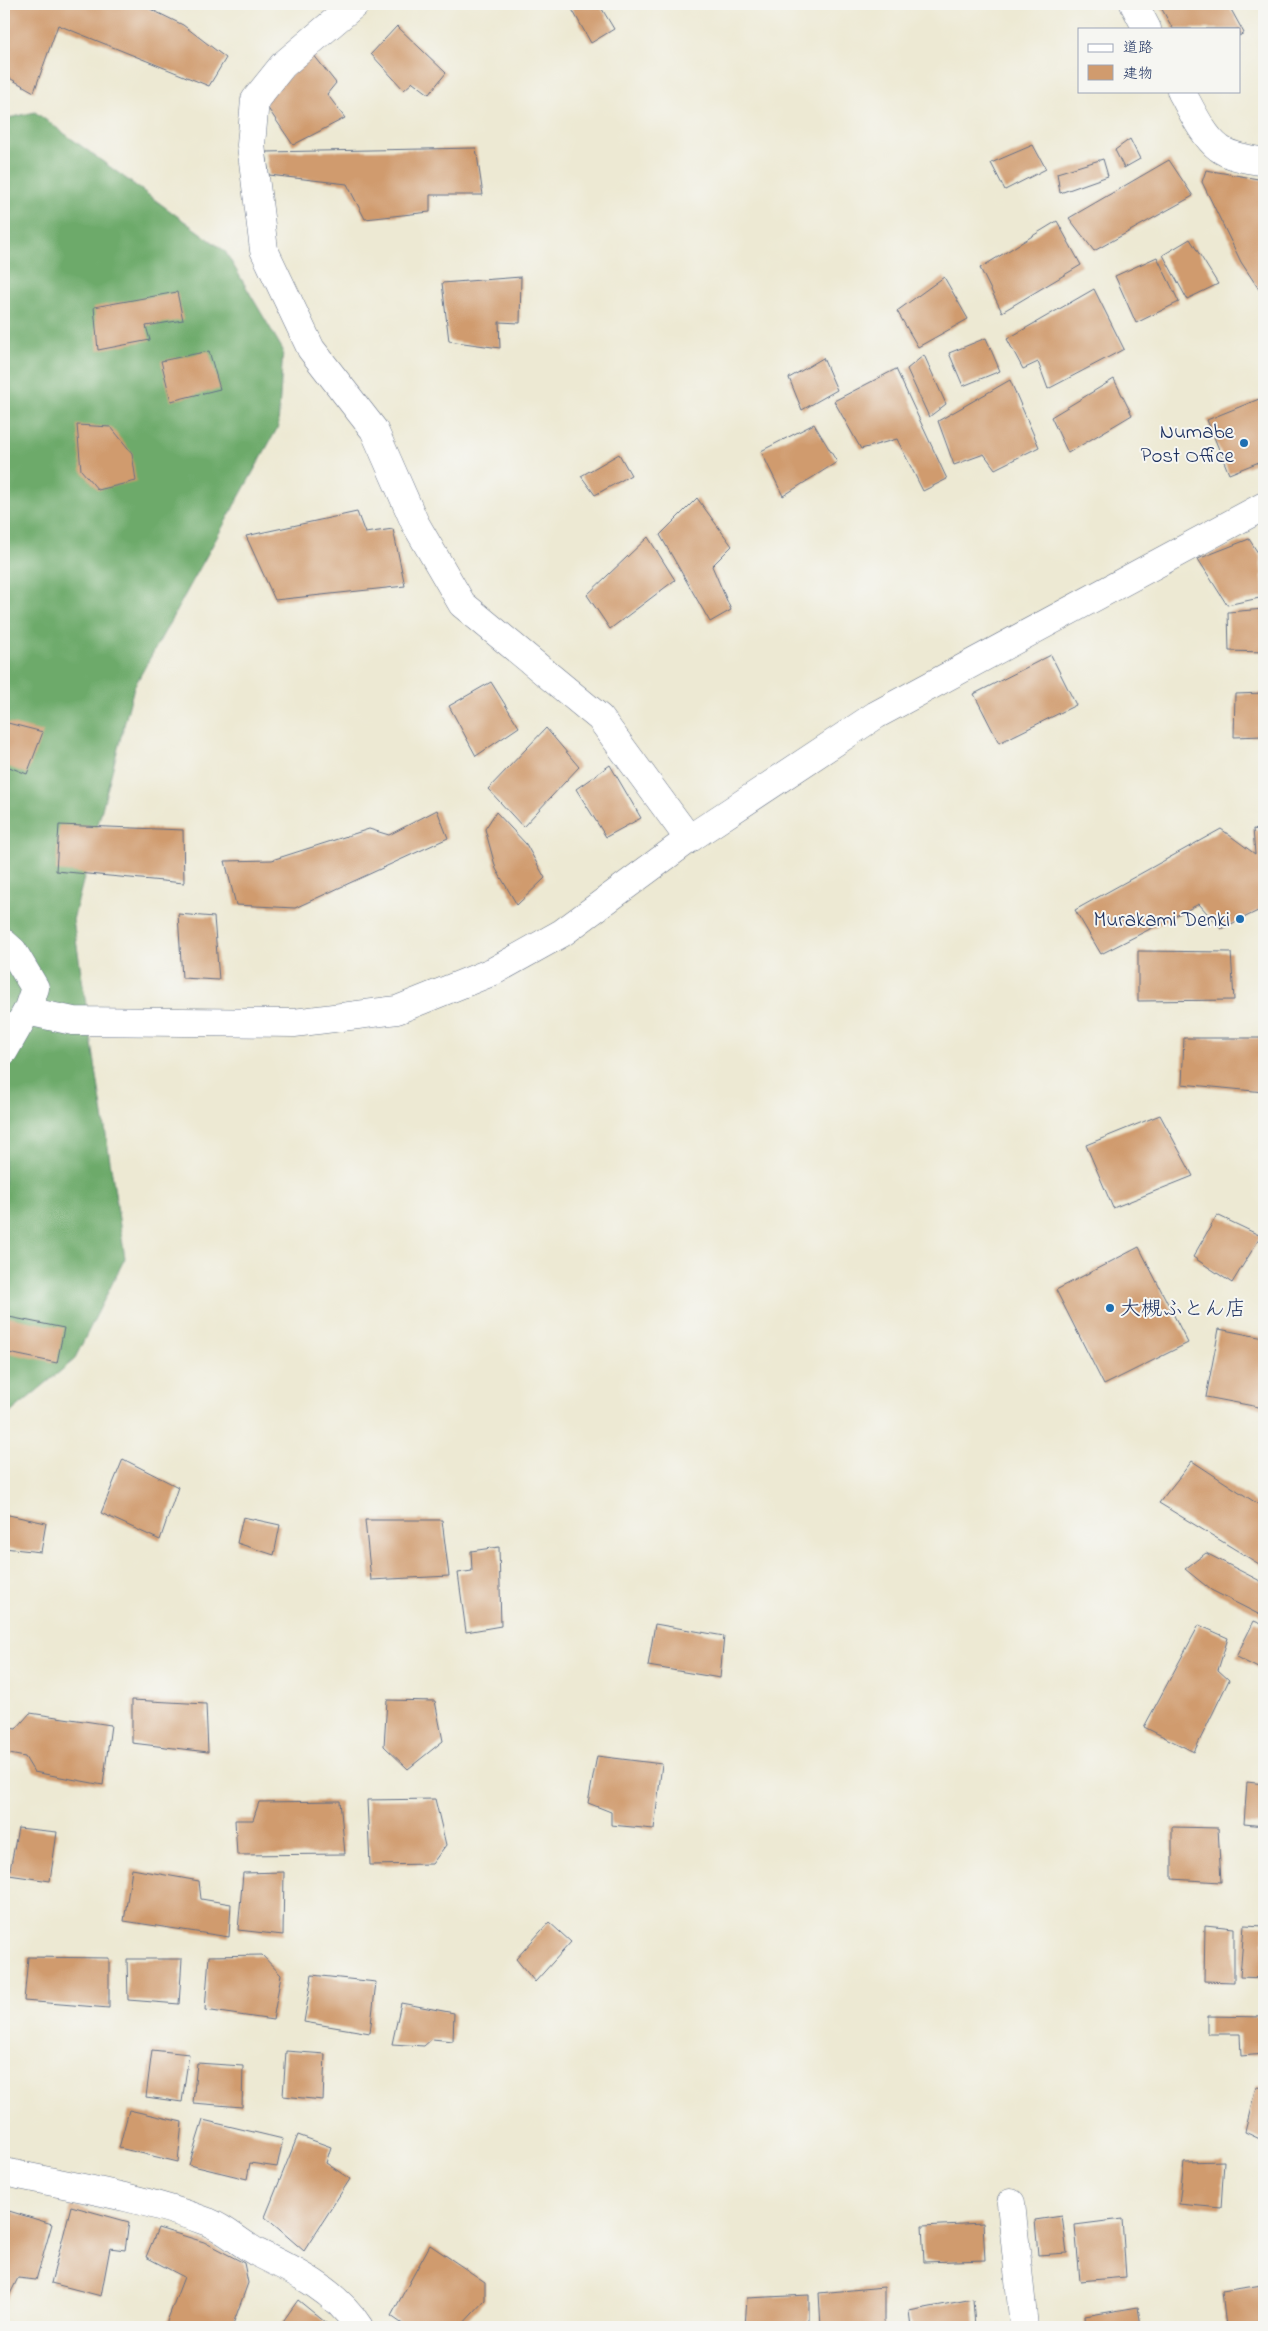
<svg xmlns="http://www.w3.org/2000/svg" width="1268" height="2331" font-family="'Indie Flower','Klee One',sans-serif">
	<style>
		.forest { fill: #6daa6a; stroke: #446c64 }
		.building { fill: #d09b6e }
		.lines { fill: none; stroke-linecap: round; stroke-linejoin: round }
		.minor-casing { stroke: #647087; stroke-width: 29 }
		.minor { stroke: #fff; stroke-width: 28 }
		.poi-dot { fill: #1f6fb2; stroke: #f6f6f2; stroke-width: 2 }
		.labels { text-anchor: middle; stroke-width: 4; stroke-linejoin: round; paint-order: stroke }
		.poi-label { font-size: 21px; fill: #1b2f5e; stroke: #f6f6f2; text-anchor: end }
	</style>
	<rect width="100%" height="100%" fill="#f6f6f2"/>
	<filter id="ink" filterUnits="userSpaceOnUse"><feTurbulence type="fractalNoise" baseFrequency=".02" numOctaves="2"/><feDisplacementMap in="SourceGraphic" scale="10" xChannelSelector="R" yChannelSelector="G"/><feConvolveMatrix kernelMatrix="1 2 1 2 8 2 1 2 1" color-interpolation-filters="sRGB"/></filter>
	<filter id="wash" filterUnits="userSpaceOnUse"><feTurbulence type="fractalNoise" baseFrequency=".0096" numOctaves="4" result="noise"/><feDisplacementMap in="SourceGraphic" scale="20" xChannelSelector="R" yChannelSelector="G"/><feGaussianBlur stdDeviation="1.12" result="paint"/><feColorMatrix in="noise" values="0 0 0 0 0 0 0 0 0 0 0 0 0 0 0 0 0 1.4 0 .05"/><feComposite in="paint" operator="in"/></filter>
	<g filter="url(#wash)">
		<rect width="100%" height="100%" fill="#ede9d3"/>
		<polygon class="forest" points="35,112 225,251 283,350 278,427 134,687 73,920 125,1258 74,1360 4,1418 4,119"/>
		<g id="blocks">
			<g class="building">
				<polygon points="4,4 140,4 183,25 226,58 209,86 58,25 34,92 4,75"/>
				<polygon points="569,4 599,4 614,29 591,43"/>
				<polygon points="1159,4 1228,4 1244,33 1239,36 1239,29 1173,29"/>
				<polygon points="397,26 446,73 429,94 413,82 404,90 371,54"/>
				<polygon points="313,54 336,83 327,94 345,118 293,145 263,101"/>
				<polygon points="1130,139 1140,159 1124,168 1115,150"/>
				<polygon points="1033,145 1046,169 1005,190 991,163"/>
				<polygon points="476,148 483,195 430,195 430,212 365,219 347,184 269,175 266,152"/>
				<polygon points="1103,159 1108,176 1060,193 1057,173"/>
				<polygon points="1169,160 1193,196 1094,251 1069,218"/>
				<polygon points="1206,170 1264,180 1264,297 1241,262 1202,182"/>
				<polygon points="1057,221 1081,265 1002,312 980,268"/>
				<polygon points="1190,239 1218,284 1187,299 1163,255"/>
				<polygon points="1157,257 1179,302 1136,323 1115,276"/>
				<polygon points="521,277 520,323 499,322 500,348 449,341 442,283"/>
				<polygon points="944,277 968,319 918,347 897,311"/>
				<polygon points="1094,289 1124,349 1048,389 1038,362 1023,369 1007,339"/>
				<polygon points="177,292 183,320 146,326 150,340 98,350 94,307"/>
				<polygon points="986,338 1000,371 963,386 949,353"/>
				<polygon points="209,351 220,389 171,401 161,361"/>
				<polygon points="924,355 946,404 929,417 907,369"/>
				<polygon points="823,358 837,390 802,410 789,378"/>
				<polygon points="896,369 947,479 923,491 897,439 861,449 834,401"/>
				<polygon points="1114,379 1132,415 1068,453 1051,417"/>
				<polygon points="1010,380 1039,447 995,469 984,454 954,465 938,421"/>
				<polygon points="1259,399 1264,413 1264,460 1229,474 1207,420"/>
				<polygon points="814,424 837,462 783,496 761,451"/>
				<polygon points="77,425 111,427 132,453 136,481 98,490 81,470"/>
				<polygon points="619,454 631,475 595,495 581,476"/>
				<polygon points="697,498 732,546 712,566 731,610 710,622 660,535"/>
				<polygon points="357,512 365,533 393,529 405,586 275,600 246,536"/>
				<polygon points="648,537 675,580 610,629 587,595"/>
				<polygon points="1249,539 1260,556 1264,597 1227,605 1198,559"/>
				<polygon points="1264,609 1264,652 1229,651 1228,612"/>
				<polygon points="1051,655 1076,705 999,743 974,694"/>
				<polygon points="491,682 519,727 476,756 449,706"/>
				<polygon points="1264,693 1264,736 1234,737 1235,694"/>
				<polygon points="4,722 43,732 27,774 4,765"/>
				<polygon points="546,728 579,767 523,827 488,789"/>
				<polygon points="610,765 641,818 606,837 576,789"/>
				<polygon points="437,810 448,838 295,908 236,905 225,861 272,860 369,829 389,835"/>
				<polygon points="496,812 526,844 545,878 517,905 496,869 485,829"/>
				<polygon points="59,825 183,830 184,883 56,871"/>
				<polygon points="1221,829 1255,854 1253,829 1264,831 1264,908 1221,929 1199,904 1101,954 1075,910"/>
				<polygon points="178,914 214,917 219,980 182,978"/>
				<polygon points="1138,951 1231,952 1234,1000 1138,1001"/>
				<polygon points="1184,1038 1264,1038 1264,1092 1182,1084"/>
				<polygon points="1160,1115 1193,1176 1113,1208 1086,1145"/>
				<polygon points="1217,1215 1261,1236 1232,1283 1193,1257"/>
				<polygon points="1139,1247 1188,1343 1104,1385 1056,1290"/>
				<polygon points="4,1316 64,1328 57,1363 4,1352"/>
				<polygon points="1219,1329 1264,1338 1264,1408 1206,1397"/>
				<polygon points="123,1459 178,1487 160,1540 101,1513"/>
				<polygon points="1192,1461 1264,1508 1264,1567 1159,1503"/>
				<polygon points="4,1514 46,1523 41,1552 4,1548"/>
				<polygon points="243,1517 280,1525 274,1555 237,1543"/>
				<polygon points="365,1520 442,1520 449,1576 371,1580"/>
				<polygon points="499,1547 501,1626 466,1632 458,1573 472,1571 471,1551"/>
				<polygon points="1206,1553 1264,1583 1264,1617 1211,1590 1185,1569"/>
				<polygon points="1254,1621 1264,1625 1264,1671 1236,1657"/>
				<polygon points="655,1624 724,1636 720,1678 648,1666"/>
				<polygon points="1199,1625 1228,1638 1218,1670 1229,1680 1194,1752 1144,1727"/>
				<polygon points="132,1700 206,1704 208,1752 132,1743"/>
				<polygon points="387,1700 435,1701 443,1741 408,1769 384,1746"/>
				<polygon points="30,1713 111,1725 103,1785 34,1772 25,1757 4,1753 4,1727 16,1729"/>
				<polygon points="597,1756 662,1764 654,1829 611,1825 611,1812 588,1803"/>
				<polygon points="1247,1782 1264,1784 1264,1826 1244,1824"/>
				<polygon points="435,1799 446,1845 432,1864 370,1865 367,1800"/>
				<polygon points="340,1801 345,1854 237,1855 235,1820 253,1820 259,1802"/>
				<polygon points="1172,1827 1218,1828 1221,1882 1172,1879"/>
				<polygon points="18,1828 57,1832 50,1881 9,1875"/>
				<polygon points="132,1869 199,1881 201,1899 231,1904 229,1937 124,1921"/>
				<polygon points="284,1872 283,1935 238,1930 243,1873"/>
				<polygon points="549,1922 571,1942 535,1982 516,1959"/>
				<polygon points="1205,1925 1234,1928 1234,1982 1204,1981"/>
				<polygon points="1244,1925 1264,1926 1264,1978 1240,1977"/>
				<polygon points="262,1955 281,1975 273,2020 205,2010 209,1956"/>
				<polygon points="28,1957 109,1958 109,2008 24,2001"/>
				<polygon points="127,1959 182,1959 179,2004 128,2000"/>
				<polygon points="312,1975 376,1982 370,2033 304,2022"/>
				<polygon points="401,2003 454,2013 453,2041 432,2039 424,2046 392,2044"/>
				<polygon points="1208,2016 1264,2017 1264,2054 1241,2056 1240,2034 1208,2034"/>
				<polygon points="152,2050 189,2054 182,2102 146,2097"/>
				<polygon points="286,2051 325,2054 323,2100 283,2096"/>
				<polygon points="197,2063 243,2066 242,2107 193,2103"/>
				<polygon points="1256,2086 1264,2087 1264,2141 1245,2132"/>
				<polygon points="129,2110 182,2122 178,2162 119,2148"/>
				<polygon points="203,2120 283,2139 277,2167 250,2163 247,2179 189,2165"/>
				<polygon points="298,2135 331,2147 326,2163 350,2179 304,2251 265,2217"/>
				<polygon points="1224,2161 1221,2208 1179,2204 1184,2162"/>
				<polygon points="71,2206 129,2222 125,2250 110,2248 101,2296 51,2283"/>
				<polygon points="9,2211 52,2224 36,2280 18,2278 4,2306 4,2224"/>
				<polygon points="1062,2216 1067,2253 1038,2255 1035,2220"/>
				<polygon points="1122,2219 1126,2277 1080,2281 1075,2225"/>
				<polygon points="983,2223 985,2260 924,2262 922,2226"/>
				<polygon points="158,2228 204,2242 244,2263 248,2283 232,2327 166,2327 166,2324 184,2277 146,2257"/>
				<polygon points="430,2245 485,2282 485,2300 460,2327 407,2327 391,2316"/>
				<polygon points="1262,2285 1264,2288 1264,2327 1226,2327 1222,2291"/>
				<polygon points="884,2287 884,2327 821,2327 819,2293"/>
				<polygon points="809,2295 809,2327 745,2327 747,2298"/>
				<polygon points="973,2299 975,2327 911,2327 909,2311"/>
				<polygon points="298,2300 331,2327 279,2327"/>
				<polygon points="1138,2307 1141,2327 1086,2327 1085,2316"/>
			</g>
		</g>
	</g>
	<g filter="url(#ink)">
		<use href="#blocks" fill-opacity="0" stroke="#647087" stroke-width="1"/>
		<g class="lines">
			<g class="minor-casing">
				<g id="minor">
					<polyline points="355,4 283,65 255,100 251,145 264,250 311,349 374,430 415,523 462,604 600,718 689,839"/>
					<polyline points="1134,4 1147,29"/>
					<path d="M1181,91C1191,109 1203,136 1219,148C1230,157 1250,159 1264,162"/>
					<polyline points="4,943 13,951 35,988 27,1011 4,1051"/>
					<polyline points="27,1011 73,1021 294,1023 397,1010 494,971 562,933 689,839 876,715 1264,506"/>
					<path d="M4,2172C71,2186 143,2197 208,2222C225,2229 240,2243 256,2252C295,2271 335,2290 359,2327"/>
					<polyline points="1011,2203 1024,2327"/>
				</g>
			</g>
			<use href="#minor" class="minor"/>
		</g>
	</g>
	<g class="poi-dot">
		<circle cx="1244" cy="443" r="5"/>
		<circle cx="1240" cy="919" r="5"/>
		<circle cx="1110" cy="1308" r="5"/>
	</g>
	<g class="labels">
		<g class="poi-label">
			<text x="1234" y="438">Numabe<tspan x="1234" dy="24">Post Office</tspan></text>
			<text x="1230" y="926">Murakami Denki</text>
			<text x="1120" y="1315" text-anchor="start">大槻ふとん店</text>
		</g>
	</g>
	<rect width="1268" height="2331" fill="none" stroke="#f6f6f2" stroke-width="20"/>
	<rect x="1078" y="28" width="162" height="65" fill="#f6f6f2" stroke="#9ea6b7"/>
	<rect x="1088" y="44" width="25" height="8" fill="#ffffff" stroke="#9ea6b7"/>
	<text x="1123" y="52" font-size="15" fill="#1b2f5e">道路</text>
	<rect x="1088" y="65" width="25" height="15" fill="#d09b6e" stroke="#9ea6b7"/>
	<text x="1123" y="78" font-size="15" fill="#1b2f5e">建物</text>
</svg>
